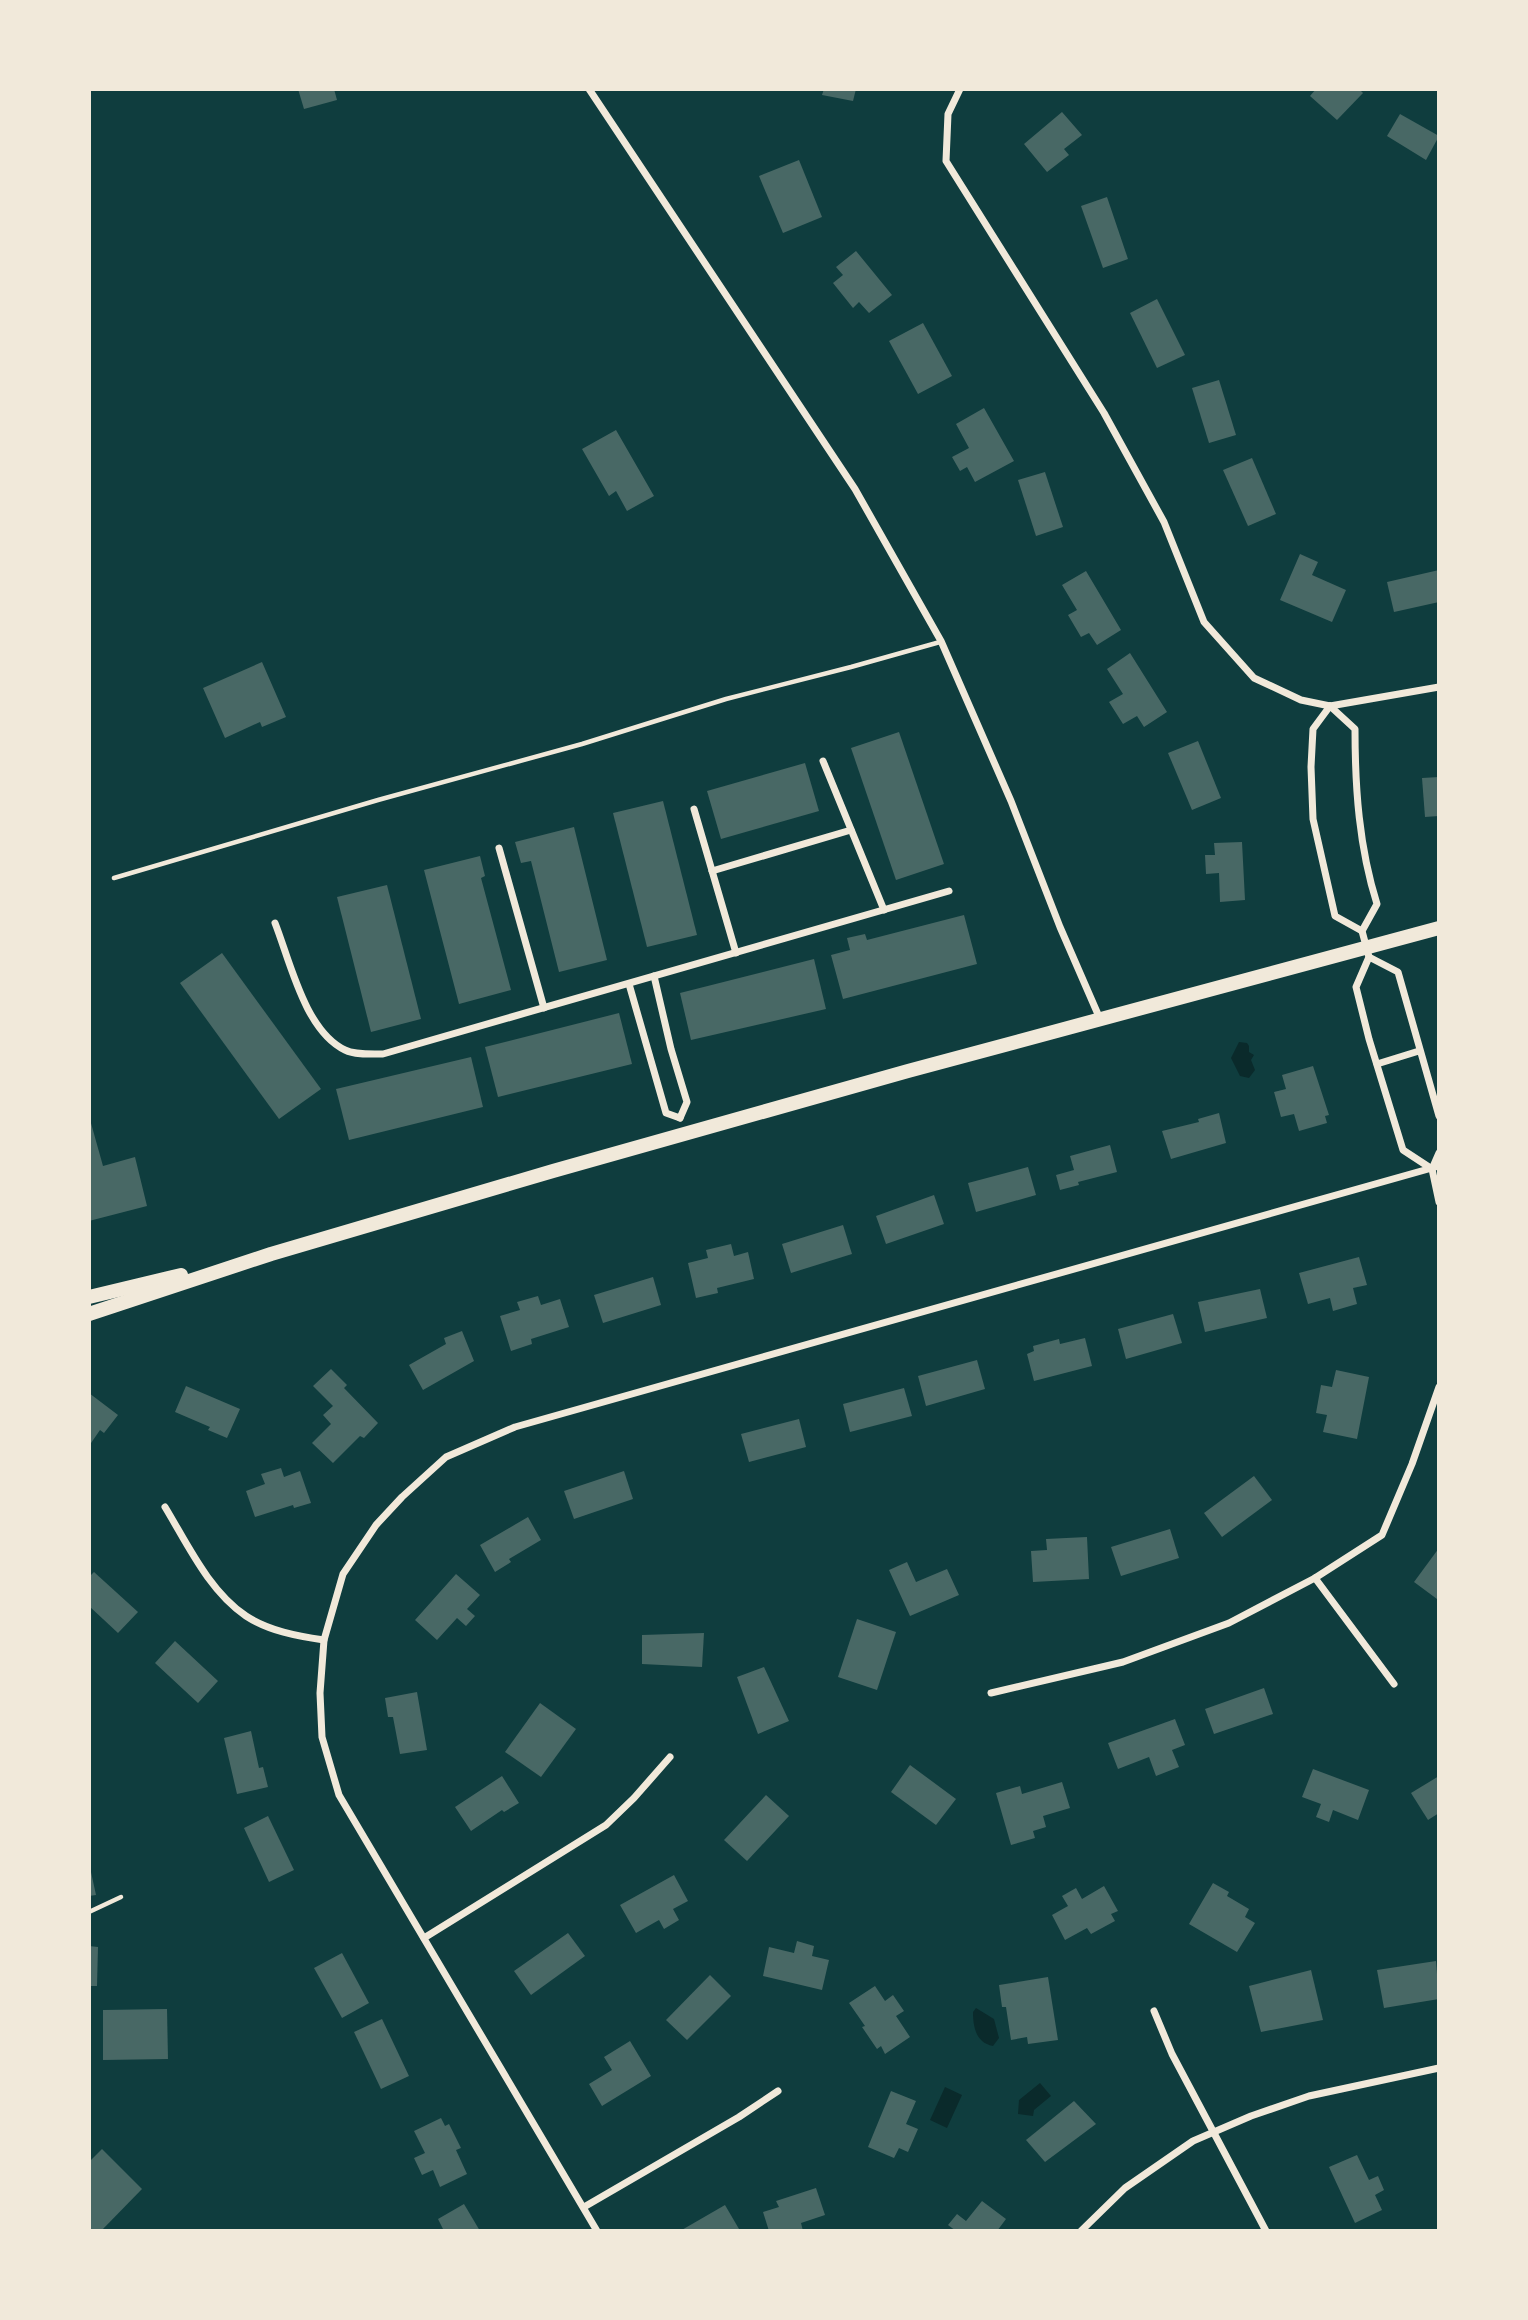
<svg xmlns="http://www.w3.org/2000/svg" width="1528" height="2320" font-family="Raleway,sans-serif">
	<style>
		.water { fill: #0a2a2b }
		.building { fill: #486865 }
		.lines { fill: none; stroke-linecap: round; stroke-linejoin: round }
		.service { stroke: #f1e9da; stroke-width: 4.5 }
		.minor { stroke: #f1e9da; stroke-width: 7 }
		.secondary { stroke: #f1e9da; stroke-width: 14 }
	</style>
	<rect width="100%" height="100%" fill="#0f3d3e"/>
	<g class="water">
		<polygon points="1239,1042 1247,1043 1249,1046 1249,1052 1254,1055 1251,1060 1255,1070 1249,1078 1240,1076 1231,1058"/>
		<path d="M976,2008L994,2019L999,2038L993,2046C976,2043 973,2027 973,2012Z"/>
		<polygon points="1040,2083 1051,2096 1034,2110 1033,2116 1018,2114 1019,2100"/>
		<polygon points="945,2087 962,2095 947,2128 930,2120"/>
	</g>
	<g class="building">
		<polygon points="298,89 334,89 337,100 304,109"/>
		<polygon points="824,89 856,89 853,101 822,95"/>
		<polygon points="1316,89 1359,89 1363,93 1337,120 1310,96"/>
		<polygon points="1062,112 1082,135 1064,149 1069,155 1047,172 1024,144"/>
		<polygon points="1400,114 1439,136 1426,160 1387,136"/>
		<polygon points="799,160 822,217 783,233 759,176"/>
		<polygon points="1107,197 1128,259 1103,268 1081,206"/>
		<polygon points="856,251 892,295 869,313 859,302 853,308 833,283 843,275 836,267"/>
		<polygon points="1157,299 1185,355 1157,368 1130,313"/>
		<polygon points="923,323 952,376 918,394 889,341"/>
		<polygon points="1219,380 1236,435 1209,443 1192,388"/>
		<polygon points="984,408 1014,461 975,482 967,467 960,471 952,457 969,448 956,424"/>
		<polygon points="616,430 654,496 627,511 616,491 609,496 582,449"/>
		<polygon points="1252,458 1276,514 1248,526 1223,470"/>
		<polygon points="1045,472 1063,527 1036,536 1018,480"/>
		<polygon points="1300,554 1318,562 1312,575 1346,590 1332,622 1280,600"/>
		<polygon points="1439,570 1439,602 1394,612 1387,582"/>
		<polygon points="1086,571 1121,630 1097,645 1089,633 1081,637 1068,615 1077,610 1062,585"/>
		<polygon points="1130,653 1167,712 1144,727 1137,716 1123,724 1109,702 1123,694 1107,669"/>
		<polygon points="262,662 286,717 262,727 260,722 225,738 203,688"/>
		<polygon points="899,732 944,864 896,880 851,748"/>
		<polygon points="1198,741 1221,798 1192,810 1168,753"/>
		<polygon points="805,763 819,811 721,839 707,791"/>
		<polygon points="1439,777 1439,816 1425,817 1422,778"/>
		<polygon points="663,801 697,935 647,947 613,813"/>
		<polygon points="574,827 607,960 559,972 531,861 521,863 515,842"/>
		<polygon points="1242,842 1245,900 1220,902 1219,873 1206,874 1205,855 1215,855 1214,843"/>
		<polygon points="480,856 485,876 481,878 511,990 459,1004 424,870"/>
		<polygon points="387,885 421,1019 371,1032 337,897"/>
		<polygon points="964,915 977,964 843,999 831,955 850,950 847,938 865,934 867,940"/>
		<polygon points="222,953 321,1089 279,1119 180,983"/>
		<polygon points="814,959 826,1009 691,1040 680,993"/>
		<polygon points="619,1013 632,1064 498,1097 485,1047"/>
		<polygon points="471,1057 483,1107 349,1140 336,1089"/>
		<polygon points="1313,1066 1329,1115 1325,1116 1327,1123 1299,1131 1294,1114 1281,1117 1274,1092 1286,1089 1282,1075"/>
		<polygon points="1219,1113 1226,1143 1171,1159 1162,1131 1199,1122 1198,1119"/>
		<polygon points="89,1116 103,1166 135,1157 147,1206 89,1221"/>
		<polygon points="1110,1145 1117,1172 1078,1182 1079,1185 1060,1190 1056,1175 1074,1170 1070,1156"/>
		<polygon points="1028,1167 1036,1195 976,1212 968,1183"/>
		<polygon points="934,1195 944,1224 886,1244 876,1216"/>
		<polygon points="843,1225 852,1254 791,1273 782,1244"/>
		<polygon points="731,1244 734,1256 748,1252 754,1279 717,1288 718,1293 696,1298 688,1263 708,1258 706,1250"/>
		<polygon points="1359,1257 1367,1285 1353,1288 1357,1304 1333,1311 1330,1298 1308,1304 1299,1273"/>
		<polygon points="653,1277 661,1305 603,1323 594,1295"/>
		<polygon points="1260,1289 1267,1318 1205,1332 1198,1302"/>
		<polygon points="538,1296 541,1305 560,1299 569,1327 531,1339 532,1344 511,1351 500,1316 520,1310 517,1302"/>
		<polygon points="1173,1314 1182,1343 1126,1359 1118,1329"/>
		<polygon points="462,1331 474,1361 423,1390 409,1365 446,1344 444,1338"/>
		<polygon points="1085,1338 1092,1366 1034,1381 1027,1354 1034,1351 1033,1346 1059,1339 1060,1344"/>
		<polygon points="977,1360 985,1389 926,1406 918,1376"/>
		<polygon points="331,1369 347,1385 344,1388 378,1423 364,1438 360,1436 333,1463 312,1443 331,1424 323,1415 333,1406 313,1386"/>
		<polygon points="1336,1370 1369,1377 1357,1439 1323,1432 1327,1415 1316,1413 1321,1385 1332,1387"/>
		<polygon points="186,1386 240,1409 227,1438 208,1430 210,1427 175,1412"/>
		<polygon points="904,1388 912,1416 850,1432 843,1404"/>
		<polygon points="89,1393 118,1415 104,1433 100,1430 89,1446"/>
		<polygon points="799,1419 806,1447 749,1462 741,1434"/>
		<polygon points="281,1468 284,1477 300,1471 311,1503 294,1508 293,1505 255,1517 246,1491 265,1484 261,1474"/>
		<polygon points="624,1471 633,1499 574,1519 564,1491"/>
		<polygon points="1254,1476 1272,1500 1222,1537 1204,1513"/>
		<polygon points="528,1517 541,1540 509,1559 511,1562 495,1572 480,1545"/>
		<polygon points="1170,1529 1179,1558 1121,1576 1111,1547"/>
		<polygon points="1087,1537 1089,1579 1033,1582 1031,1551 1047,1550 1046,1539"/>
		<polygon points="1439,1548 1439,1597 1437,1599 1414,1582"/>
		<polygon points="907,1562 916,1582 947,1569 959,1595 910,1616 889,1570"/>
		<polygon points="94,1572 138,1612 118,1633 89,1606 89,1577"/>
		<polygon points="456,1574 480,1595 467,1609 475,1616 466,1626 457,1618 437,1640 415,1620"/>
		<polygon points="857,1619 896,1632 877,1690 838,1677"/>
		<polygon points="704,1633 702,1667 642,1664 642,1635"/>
		<polygon points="175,1641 218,1681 198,1703 155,1663"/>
		<polygon points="764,1667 789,1721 758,1734 737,1677"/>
		<polygon points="1264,1688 1273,1714 1214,1734 1205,1709"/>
		<polygon points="417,1692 427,1750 400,1754 393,1717 388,1717 385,1698"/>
		<polygon points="540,1703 576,1729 541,1777 505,1752"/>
		<polygon points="1175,1719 1185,1745 1172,1750 1179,1767 1156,1776 1149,1757 1118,1769 1108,1743"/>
		<polygon points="251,1731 259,1768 263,1767 268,1787 237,1794 224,1738"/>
		<polygon points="910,1765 956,1799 936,1825 891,1792"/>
		<polygon points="1313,1769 1369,1790 1358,1820 1333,1810 1329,1822 1316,1817 1321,1804 1302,1797"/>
		<polygon points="502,1776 519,1803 504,1812 502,1810 471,1831 455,1807"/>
		<polygon points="1439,1776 1439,1813 1428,1820 1411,1793"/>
		<polygon points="1062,1782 1070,1808 1043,1816 1046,1827 1033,1831 1035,1838 1011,1845 996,1793 1020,1786 1022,1794"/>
		<polygon points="766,1795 789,1816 747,1861 724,1840"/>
		<polygon points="268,1816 294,1870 269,1882 244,1828"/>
		<polygon points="89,1863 96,1895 89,1896"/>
		<polygon points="674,1875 688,1901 673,1909 679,1920 664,1929 659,1920 636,1933 620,1905"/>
		<polygon points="1213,1883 1229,1892 1227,1896 1249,1909 1245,1917 1255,1923 1237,1952 1189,1924"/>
		<polygon points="1104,1886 1118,1911 1111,1914 1115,1921 1091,1934 1087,1928 1065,1940 1052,1915 1068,1906 1062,1896 1076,1888 1082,1899"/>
		<polygon points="568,1933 585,1956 531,1995 514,1971"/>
		<polygon points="797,1941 814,1946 812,1956 829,1960 822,1990 763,1976 769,1947 794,1953"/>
		<polygon points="89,1946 98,1947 97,1986 89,1986"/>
		<polygon points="342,1953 369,2003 342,2018 314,1968"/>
		<polygon points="1436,1961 1439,1999 1384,2008 1377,1970"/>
		<polygon points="1311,1970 1323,2020 1261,2032 1249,1986"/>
		<polygon points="710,1975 731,1996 687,2040 666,2020"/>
		<polygon points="1048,1977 1058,2040 1028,2044 1027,2037 1011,2040 1006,2007 1002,2007 999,1985"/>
		<polygon points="875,1986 885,2001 893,1995 904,2011 896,2016 910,2037 885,2054 881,2046 877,2049 862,2027 865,2026 849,2003"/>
		<polygon points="167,2009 168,2059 103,2060 103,2010"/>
		<polygon points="382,2019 409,2076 381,2089 354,2032"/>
		<polygon points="630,2041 651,2076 602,2106 589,2084 612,2070 604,2057"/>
		<polygon points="891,2091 916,2101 906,2124 918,2129 908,2152 899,2148 894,2158 868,2147"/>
		<polygon points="1074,2101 1096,2124 1045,2162 1026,2140"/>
		<polygon points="441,2118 445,2126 449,2124 461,2148 456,2150 467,2174 440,2187 433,2170 422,2175 414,2158 425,2153 414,2131"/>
		<polygon points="102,2149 142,2189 101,2231 89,2231 89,2162"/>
		<polygon points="1357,2155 1369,2180 1378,2176 1384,2190 1375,2195 1382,2210 1355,2223 1329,2167"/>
		<polygon points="816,2188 825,2215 801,2223 803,2231 769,2231 763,2212 779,2207 776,2201"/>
		<polygon points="982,2201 1006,2219 997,2231 956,2231 948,2225 957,2214 966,2221"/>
		<polygon points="464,2204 480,2231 444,2231 438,2219"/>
		<polygon points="725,2205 739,2229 680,2231"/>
	</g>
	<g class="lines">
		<g class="service">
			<polyline points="114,878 378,800 582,744 726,699 851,667 940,642"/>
			<polyline points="89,1912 121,1897"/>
		</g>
		<g class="minor">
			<polyline points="589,89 855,489 941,641 1011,801 1060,927 1100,1019"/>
			<polyline points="960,89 948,114 946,161 1104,413 1164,522 1204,622 1254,678 1301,700 1330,706 1439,687"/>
			<path d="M1330,706L1355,729C1355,788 1359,847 1377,904L1362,931L1369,957L1356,987L1369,1039L1403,1150L1432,1169"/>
			<polyline points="1330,706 1313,729 1311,767 1313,819 1335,916 1362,931"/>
			<polyline points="823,761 884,910"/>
			<polyline points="694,809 736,953"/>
			<polyline points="499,848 544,1008"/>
			<polyline points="712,871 851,830"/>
			<path d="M275,923C290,961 305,1031 345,1050C355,1055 371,1054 383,1054L949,891"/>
			<polyline points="1369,957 1398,972 1439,1116"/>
			<polyline points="654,976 671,1049 687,1102 680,1118"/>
			<polyline points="629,984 666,1113 680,1118"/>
			<polyline points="1377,1064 1419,1051"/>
			<polyline points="1439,1153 1432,1169 1439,1202"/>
			<path d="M165,1507C188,1545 209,1591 246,1616C269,1631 297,1636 324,1640"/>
			<polyline points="1315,1578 1394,1684"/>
			<polyline points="991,1693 1123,1662 1229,1623 1315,1578 1382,1535 1412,1464 1439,1387"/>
			<polyline points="424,1938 606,1825 634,1798 670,1757"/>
			<polyline points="1154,2011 1172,2054 1266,2231"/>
			<polyline points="584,2207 739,2117 778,2091"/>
			<polyline points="597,2231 339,1795 322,1737 320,1693 324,1640 343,1574 376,1525 402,1497 446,1457 515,1427 1439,1166"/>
			<polyline points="1081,2231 1125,2188 1193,2141 1251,2116 1309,2096 1439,2068"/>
		</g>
		<g class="secondary">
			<polyline points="89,1297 181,1275"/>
			<polyline points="89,1314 271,1254 553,1171 908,1071 1439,928"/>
		</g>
	</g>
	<rect width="1528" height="2320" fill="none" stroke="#f1e9da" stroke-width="182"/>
</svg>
